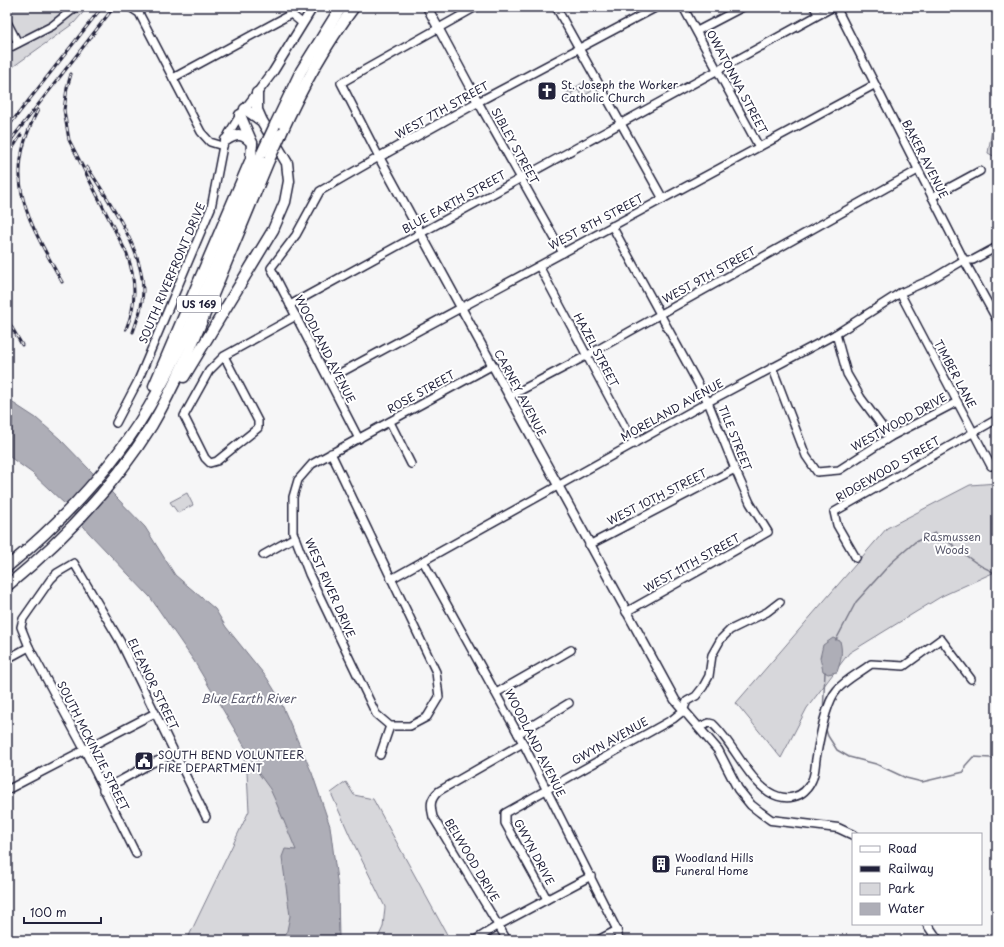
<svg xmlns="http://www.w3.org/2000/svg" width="1004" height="947" font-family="'Playpen Sans',sans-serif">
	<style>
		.green { fill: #d7d7db; stroke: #7c7c8b }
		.water { fill: #aeaeb7; stroke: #767685 }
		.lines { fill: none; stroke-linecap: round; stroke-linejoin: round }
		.stream { stroke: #767685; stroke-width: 1.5 }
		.minor-casing { stroke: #22223b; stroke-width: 10 }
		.major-casing { stroke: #22223b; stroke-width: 11 }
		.highway-casing { stroke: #22223b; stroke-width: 13 }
		.minor { stroke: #fff; stroke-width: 7 }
		.major { stroke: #fff; stroke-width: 8 }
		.highway { stroke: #fff; stroke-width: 10 }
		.rail-casing { stroke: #22223b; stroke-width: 3 }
		.rail { stroke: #fff; stroke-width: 1.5; stroke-dasharray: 4.5; stroke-linecap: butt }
		.highway-bridge-casing { stroke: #22223b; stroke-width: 13; stroke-linecap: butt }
		.highway-bridge { stroke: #fff; stroke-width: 10 }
		.labels { text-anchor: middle; stroke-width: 4; stroke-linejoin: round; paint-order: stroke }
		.shield { fill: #fff; stroke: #646476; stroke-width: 1 }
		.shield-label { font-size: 10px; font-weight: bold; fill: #22223b }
		.street-label { font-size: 11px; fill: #22223b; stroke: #fff }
		.poi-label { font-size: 11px; fill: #22223b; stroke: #fff; text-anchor: start }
		.park-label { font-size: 11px; fill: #58586b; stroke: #fff }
		.water-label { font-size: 12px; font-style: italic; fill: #5a5a6d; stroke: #fff }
	</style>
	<rect width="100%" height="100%" fill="#f6f6f7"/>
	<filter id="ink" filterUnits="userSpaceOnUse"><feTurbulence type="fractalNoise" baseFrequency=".025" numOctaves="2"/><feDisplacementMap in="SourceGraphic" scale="8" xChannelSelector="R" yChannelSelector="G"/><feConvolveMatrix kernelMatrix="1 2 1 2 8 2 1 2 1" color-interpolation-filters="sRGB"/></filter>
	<g filter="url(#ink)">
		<g class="green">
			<polygon points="7,7 88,7 74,23 7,71"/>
			<polygon points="582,83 588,85 592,91 582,97 578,90 571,93 573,97 566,101 564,95"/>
			<polygon points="997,102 997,158 988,153"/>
			<polygon points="997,483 997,571 942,596 849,653 807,708 781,758 736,703 887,528 970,485"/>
			<polygon points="187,493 193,505 178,513 170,502"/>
			<polygon points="255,745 301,833 304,940 187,940 249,811 247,773 243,754"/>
			<polygon points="346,782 354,795 373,799 450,940 377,940 383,927 385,907 350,836 331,793"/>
		</g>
		<g class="water">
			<polygon points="7,387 13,403 36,418 60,439 145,527 175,575 215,609 226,627 267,678 278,696 312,773 330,826 338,888 339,940 285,940 290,916 282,857 285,849 296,850 275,800 270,789 254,767 252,759 194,661 150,597 89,533 67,506 32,473 7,455"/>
			<path d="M833,638L840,641C843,652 841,661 837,672L828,674L823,671L820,658L823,645Z"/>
		</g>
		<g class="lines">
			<g class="stream">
				<path d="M836,640L856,602L891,563L915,542L935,533C951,541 963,555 978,564C984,568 991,570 997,575"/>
				<polyline points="823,714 825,672"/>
				<polyline points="825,727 828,736 837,750 849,757 876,764 906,778 922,782 964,772 965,766 973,757 991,758 997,761"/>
			</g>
			<g class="minor-casing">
				<g id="minor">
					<polyline points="130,7 139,13 201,132 210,142 223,146"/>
					<polyline points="292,7 291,14 302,23"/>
					<polyline points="556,7 663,199"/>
					<polyline points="683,7 759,147"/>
					<polyline points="814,7 818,14"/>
					<polyline points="836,7 964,260 997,320"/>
					<polyline points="7,22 18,43"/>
					<polyline points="697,31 743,7"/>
					<polyline points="7,49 52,26 76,7"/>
					<polyline points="173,78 291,14"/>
					<polyline points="932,197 980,171"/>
					<polyline points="612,226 708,402 735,469 750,503 768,532 626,612"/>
					<polyline points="563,253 478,102 657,7"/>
					<polyline points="539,266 634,444"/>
					<polyline points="900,293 991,466"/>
					<polyline points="290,305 833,7"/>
					<polyline points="836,334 847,374 861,398 890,437"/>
					<polyline points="224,356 258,421 258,428 217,461 210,463 205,458 184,416 209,371 224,356 296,316"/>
					<polyline points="772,367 806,456 817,472 839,470 890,437 957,402"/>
					<polyline points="329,379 874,85"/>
					<polyline points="510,396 586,356 918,170"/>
					<polyline points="390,422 411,464"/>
					<polyline points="116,423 137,383 211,208 223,146 229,133 240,115"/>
					<polyline points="359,439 271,268 296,235 320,191 379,157 341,83 476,7"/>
					<polyline points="331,453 436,672 439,697 427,717 410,726 390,726 376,714 309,574 293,532 293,497 298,480 312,464 493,365"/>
					<polyline points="589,545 735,469"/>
					<polyline points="263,555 295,537"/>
					<polyline points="856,558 837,525 834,512 997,419"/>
					<polyline points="423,561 523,743 617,930 619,940"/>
					<polyline points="391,579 708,402 836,334 900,293 932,279 964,260 973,260 997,247"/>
					<polyline points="7,659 29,647"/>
					<polyline points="496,693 571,650"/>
					<path d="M699,727L709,723L713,724C733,743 747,778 769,792C785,802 804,799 812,780C815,774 815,766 816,759C819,742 825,703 837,690C845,680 861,672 871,664L904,666L941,639L971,679"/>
					<polyline points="518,734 569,703"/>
					<polyline points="380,755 390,726"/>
					<polyline points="7,790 155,713"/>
					<polyline points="103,790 152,763 175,754"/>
					<polyline points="136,854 84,749 29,647 21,627 23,619 51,579 57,573 74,563 120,641 206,817"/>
					<polyline points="547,899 505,823 505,813 673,719 683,711 687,701 696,696 703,687 709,676 712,655 721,639 730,630 767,612 780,602"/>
					<polyline points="475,940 499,925 591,876"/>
					<path d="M507,940L433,817C430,805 430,799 439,791L523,743"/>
					<polyline points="598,940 617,930"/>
				</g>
			</g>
			<g class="major-casing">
				<g id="major">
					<polyline points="427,7 478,102 379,157 675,700 718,750 738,789 751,805 760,812 771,820 838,828 853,835"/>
					<polyline points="242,113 273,72 313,7"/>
					<polyline points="927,924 938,940"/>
				</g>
			</g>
			<g class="highway-casing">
				<g id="highway">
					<polyline points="257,93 257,110 261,119"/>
					<polyline points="275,125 301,71 341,7"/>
					<path d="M281,134C301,89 324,47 354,7"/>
					<path d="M226,140C237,133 243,133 252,143"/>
					<polyline points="184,377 273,230 285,202 289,181 287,163 262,121 245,109"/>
					<polyline points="154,386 251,159 252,143 240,115"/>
					<path d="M7,567C66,518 121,459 158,391C178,356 193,319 209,281C227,239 245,196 262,153"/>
					<path d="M7,586C62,541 114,486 152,425C176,384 194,340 212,297C231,251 250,205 269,160"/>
				</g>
			</g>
			<use href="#minor" class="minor"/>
			<use href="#major" class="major"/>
			<use href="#highway" class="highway"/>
			<g class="rail-casing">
				<g id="rail">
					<path d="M71,74L67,88L64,110L69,140L127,254C136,280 137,303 126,329"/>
					<path d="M38,110C0,180 28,219 62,282"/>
					<polyline points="7,128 102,7"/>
					<polyline points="7,145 114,7"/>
					<polyline points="7,157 21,135"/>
					<path d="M87,167C109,200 143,250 143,290C143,305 138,318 133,332"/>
					<polyline points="7,319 22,345"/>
				</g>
			</g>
			<use href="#rail" class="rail"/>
			<g class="highway-bridge-casing">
				<g id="highway-bridge">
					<polyline points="262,153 275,125"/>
					<polyline points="269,160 281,134"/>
				</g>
			</g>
			<use href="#highway-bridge" class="highway-bridge"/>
		</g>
	</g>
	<defs>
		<g id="church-square" transform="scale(1)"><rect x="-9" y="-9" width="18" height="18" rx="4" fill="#22223b" stroke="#fff"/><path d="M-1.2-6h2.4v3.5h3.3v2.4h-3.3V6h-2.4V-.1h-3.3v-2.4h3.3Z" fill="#fff"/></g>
		<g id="civic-square" transform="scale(1)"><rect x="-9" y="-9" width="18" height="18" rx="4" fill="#22223b" stroke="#fff"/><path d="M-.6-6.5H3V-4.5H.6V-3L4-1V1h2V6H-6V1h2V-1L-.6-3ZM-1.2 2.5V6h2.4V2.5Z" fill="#fff"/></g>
		<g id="building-square" transform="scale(1)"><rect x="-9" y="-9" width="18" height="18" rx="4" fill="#22223b" stroke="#fff"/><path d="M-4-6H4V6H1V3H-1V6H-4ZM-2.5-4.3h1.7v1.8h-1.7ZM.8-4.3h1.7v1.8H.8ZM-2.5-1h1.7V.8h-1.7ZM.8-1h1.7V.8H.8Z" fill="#fff"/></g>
	</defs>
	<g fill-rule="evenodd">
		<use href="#church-square" x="547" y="91"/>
		<use href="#civic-square" x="144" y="761"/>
		<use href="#building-square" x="661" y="864"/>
	</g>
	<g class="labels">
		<rect class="shield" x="177" y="296" width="44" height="16" rx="3"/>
		<g class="shield-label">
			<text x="199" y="308">US 169</text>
		</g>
		<g class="street-label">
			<text transform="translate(737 82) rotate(62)" y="4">OWATONNA STREET</text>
			<text transform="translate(442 110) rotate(-29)" y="4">WEST 7TH STREET</text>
			<text transform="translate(515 146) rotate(61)" y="4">SIBLEY STREET</text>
			<text transform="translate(925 159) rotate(63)" y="4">BAKER AVENUE</text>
			<text transform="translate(454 202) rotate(-29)" y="4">BLUE EARTH STREET</text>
			<text transform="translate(596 222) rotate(-28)" y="4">WEST 8TH STREET</text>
			<text transform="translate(172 273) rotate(-67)" y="4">SOUTH RIVERFRONT DRIVE</text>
			<text transform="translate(709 275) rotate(-29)" y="4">WEST 9TH STREET</text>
			<text transform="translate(325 349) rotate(63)" y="4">WOODLAND AVENUE</text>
			<text transform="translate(596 350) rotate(62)" y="4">HAZEL STREET</text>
			<text transform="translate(955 374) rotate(62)" y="4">TIMBER LANE</text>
			<text transform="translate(421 392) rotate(-29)" y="4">ROSE STREET</text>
			<text transform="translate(520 393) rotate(62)" y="4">CARNEY AVENUE</text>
			<text transform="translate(672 410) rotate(-29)" y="4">MORELAND AVENUE</text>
			<text transform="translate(899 422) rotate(-29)" y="4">WESTWOOD DRIVE</text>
			<text transform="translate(735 438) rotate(68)" y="4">TILE STREET</text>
			<text transform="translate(888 469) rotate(-30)" y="4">RIDGEWOOD STREET</text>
			<text transform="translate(657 497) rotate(-27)" y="4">WEST 10TH STREET</text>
			<text transform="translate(692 563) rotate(-29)" y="4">WEST 11TH STREET</text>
			<text transform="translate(330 588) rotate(66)" y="4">WEST RIVER DRIVE</text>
			<text transform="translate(153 684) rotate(64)" y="4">ELEANOR STREET</text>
			<text transform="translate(610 741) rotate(-29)" y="4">GWYN AVENUE</text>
			<text transform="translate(535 743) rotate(63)" y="4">WOODLAND AVENUE</text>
			<text transform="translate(93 746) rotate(63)" y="4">SOUTH MCKINZIE STREET</text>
			<text transform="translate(534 852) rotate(62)" y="4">GWYN DRIVE</text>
			<text transform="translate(472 860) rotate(59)" y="4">BELWOOD DRIVE</text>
		</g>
		<g class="poi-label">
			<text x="561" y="89">St. Joseph the Worker<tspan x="561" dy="13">Catholic Church</tspan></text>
			<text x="158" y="759">SOUTH BEND VOLUNTEER<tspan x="158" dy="13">FIRE DEPARTMENT</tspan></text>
			<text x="675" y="862">Woodland Hills<tspan x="675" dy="13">Funeral Home</tspan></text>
		</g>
		<g class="park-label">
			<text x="952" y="541">Rasmussen<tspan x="952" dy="13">Woods</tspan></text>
		</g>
		<g class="water-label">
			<text x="248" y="703">Blue Earth River</text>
		</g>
	</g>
	<rect width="1004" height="947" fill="none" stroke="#fff" stroke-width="24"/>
	<rect x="12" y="12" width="980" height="923" fill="none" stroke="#22223b" stroke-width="1.5" filter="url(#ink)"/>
	<rect x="852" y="833" width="130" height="92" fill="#ffffff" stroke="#a7a7b1"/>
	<rect x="860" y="846" width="20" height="6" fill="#ffffff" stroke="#a7a7b1"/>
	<text x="888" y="853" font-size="12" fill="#22223b">Road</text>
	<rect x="860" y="866" width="20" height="6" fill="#22223b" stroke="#a7a7b1"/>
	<text x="888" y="873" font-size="12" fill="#22223b">Railway</text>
	<rect x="860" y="883" width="20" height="12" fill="#d7d7db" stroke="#a7a7b1"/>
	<text x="888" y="893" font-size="12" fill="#22223b">Park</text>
	<rect x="860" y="903" width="20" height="12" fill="#aeaeb7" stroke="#a7a7b1"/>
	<text x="888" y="913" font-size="12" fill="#22223b">Water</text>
	<path d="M24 917v6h77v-6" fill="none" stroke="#22223b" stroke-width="2"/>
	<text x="30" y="917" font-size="12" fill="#22223b" stroke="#ffffff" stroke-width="3" paint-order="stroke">100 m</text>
</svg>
